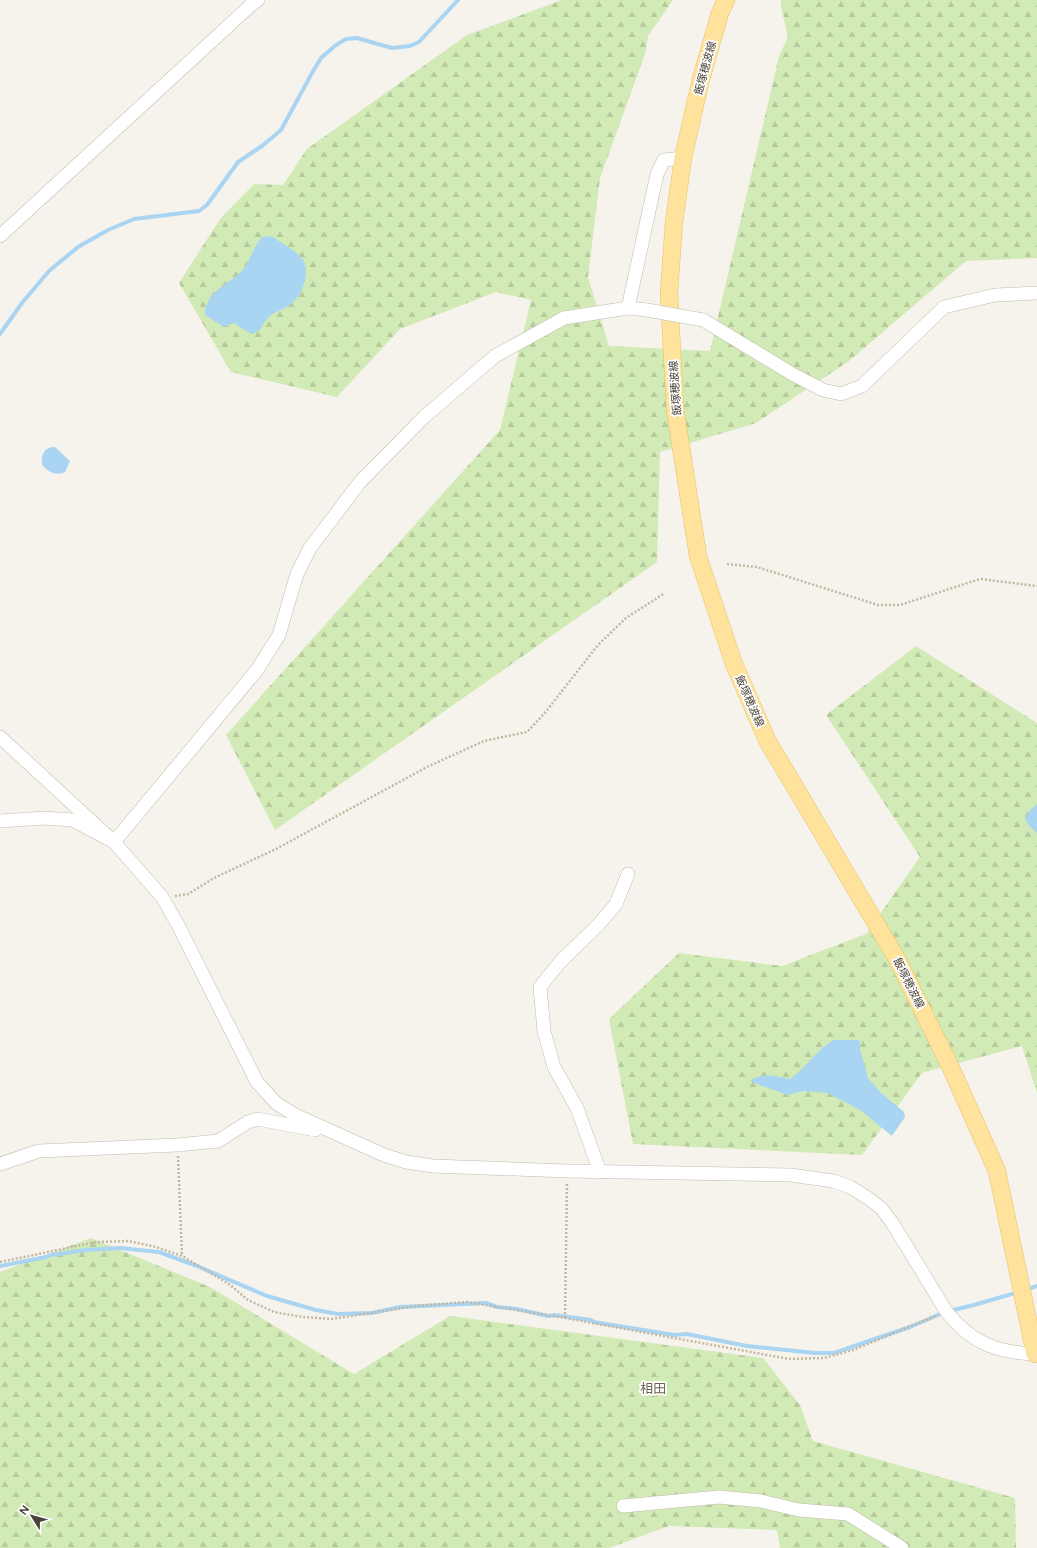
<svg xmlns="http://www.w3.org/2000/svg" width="1037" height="1548" font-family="Figtree,'Noto Sans JP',sans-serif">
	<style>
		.forest { fill: url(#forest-firs) }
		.water { fill: #a9d4f2 }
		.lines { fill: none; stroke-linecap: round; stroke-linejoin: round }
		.stream { stroke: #a9d4f2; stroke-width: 4 }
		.minor-casing { stroke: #c2bbae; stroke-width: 14 }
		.major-casing { stroke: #e6c16a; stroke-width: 18 }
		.path { stroke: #c4b79f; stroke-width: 2.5; stroke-dasharray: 2 2; stroke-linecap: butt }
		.minor { stroke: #fff; stroke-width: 13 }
		.major { stroke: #ffe39c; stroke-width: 17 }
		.minor-bridge-casing { stroke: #c2bbae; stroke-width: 14; stroke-linecap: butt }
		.minor-bridge { stroke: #fff; stroke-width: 13 }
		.labels { text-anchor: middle; stroke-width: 3.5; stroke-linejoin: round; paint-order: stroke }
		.street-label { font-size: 11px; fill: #4b4439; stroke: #fff }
		.quarter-label { font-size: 13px; fill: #6e6250; stroke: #fff }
	</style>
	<defs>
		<pattern id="forest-firs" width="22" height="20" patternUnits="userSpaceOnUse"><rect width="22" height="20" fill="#d2eab5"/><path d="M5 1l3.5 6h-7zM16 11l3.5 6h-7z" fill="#b6ca9c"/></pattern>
	</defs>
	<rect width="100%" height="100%" fill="#f6f3ec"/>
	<g class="forest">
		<polygon points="562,0 673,0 648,36 645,54 600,178 588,277 609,346 710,351 779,56 788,37 781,6 781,0 1037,0 1037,258 966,261 849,361 756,423 660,452 657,562 275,830 226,735 500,430 531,300 496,292 400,329 337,397 231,372 179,283 220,219 254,184 283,185 307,149 467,35"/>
		<polygon points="916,646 1037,723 1037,1093 1022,1046 922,1073 862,1155 633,1144 609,1019 679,953 782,966 866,934 920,857 826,715"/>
		<polygon points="91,1238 210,1287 354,1374 450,1316 763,1358 800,1405 813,1441 1015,1498 1016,1548 780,1548 777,1530 669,1526 609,1548 0,1548 0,1272"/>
	</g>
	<g class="water">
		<path d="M271,236C279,241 294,250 301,257C312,269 303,295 291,304C285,309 276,311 270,316C261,323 264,331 251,334L234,323L224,327L205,315C205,292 227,285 241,272C250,262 253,247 262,237Z"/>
		<path d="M55,447L70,461L65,472C55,476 49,472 42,465C41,454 44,447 55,447Z"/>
		<polygon points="1037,804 1037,833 1030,827 1025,819 1029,811"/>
		<path d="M834,1040H858L860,1042V1049L868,1078L881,1093L904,1112L905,1117L892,1136L860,1110L828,1093L804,1091L787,1095L752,1082L751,1080C763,1072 776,1077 790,1079C806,1068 819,1047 834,1040Z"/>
	</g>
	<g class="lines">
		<g class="stream">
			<polyline points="0,334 22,303 49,271 78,247 108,230 134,219 199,211 207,205 238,162 262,146 281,130 312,73 321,58 336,45 346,39 357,38 392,48 410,46 419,42 458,0"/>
			<polyline points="0,1266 46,1257 51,1255 86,1250 120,1248 159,1252 197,1266 267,1296 316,1310 338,1314 372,1313 400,1307 486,1303 497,1307 517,1309 548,1316 555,1315 591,1320 594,1322 674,1335 687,1334 747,1346 815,1353 834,1353 910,1327 945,1312 974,1305 1019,1292"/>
			<polyline points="1025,1290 1037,1286"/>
		</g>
		<g class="minor-casing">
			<g id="minor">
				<polyline points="0,236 251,5 258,0"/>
				<polyline points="628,308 657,174 664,160 683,158"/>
				<polyline points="703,320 794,375 823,390 841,394 862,386 944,307 995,295 1037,293"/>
				<path d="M0,737L114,842L162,897L177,923L257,1082L276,1103L295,1115L384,1155L406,1162L433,1166L567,1171L791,1175L833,1181L850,1187L868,1198L882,1209L893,1224L946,1311C971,1343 997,1353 1037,1354"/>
				<polyline points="0,821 44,818 73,820 114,842 257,670 279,635 297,574 310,548 360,482 424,417 495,356 564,318 628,308 647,310"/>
				<polyline points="0,1164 39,1151 177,1145 218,1141 248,1122 258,1119 315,1130"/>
				<polyline points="600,1172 577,1108 554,1067 544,1031 540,987 560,962 599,924 616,904 628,874"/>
				<polyline points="623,1506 719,1497 761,1501 799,1510 848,1514 902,1548"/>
			</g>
		</g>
		<g class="major-casing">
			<polyline id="major" points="726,0 720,13 701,79 683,158 674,222 669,293 675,409 698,556 734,664 767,740 897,959 951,1068 997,1171 1035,1354"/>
		</g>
		<g class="path">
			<polyline points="727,564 757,567 878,605 900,605 980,579 1037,586"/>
			<polyline points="175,896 188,894 214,878 276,849 427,767 484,741 527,732 544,714 598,645 626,618 665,593"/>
			<polyline points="178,1156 182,1256"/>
			<polyline points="0,1262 96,1242 128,1241 156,1247 182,1256 229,1284 248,1300 274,1312 303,1317 331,1319 416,1306 467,1302 565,1318 789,1359 824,1358 853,1350 935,1316"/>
			<polyline points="565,1318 567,1182"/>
		</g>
		<use href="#minor" class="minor"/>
		<use href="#major" class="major"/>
		<g class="minor-bridge-casing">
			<polyline id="minor-bridge" points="647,310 703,320"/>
		</g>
		<use href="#minor-bridge" class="minor-bridge"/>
	</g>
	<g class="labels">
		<g class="street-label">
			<text transform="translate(705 68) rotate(-75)" y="4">飯塚穂波線</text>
			<text transform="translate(675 388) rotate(-94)" y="4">飯塚穂波線</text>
			<text transform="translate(750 701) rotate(66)" y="4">飯塚穂波線</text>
			<text transform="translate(909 983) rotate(63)" y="4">飯塚穂波線</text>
		</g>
		<g class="quarter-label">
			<text x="653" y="1393">相田</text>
		</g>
	</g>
	<g transform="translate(32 1516) rotate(307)" stroke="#ffffff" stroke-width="3" paint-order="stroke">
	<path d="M0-3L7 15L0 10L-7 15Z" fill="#4b4439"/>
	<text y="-6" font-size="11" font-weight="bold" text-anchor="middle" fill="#4b4439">N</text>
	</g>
</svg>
